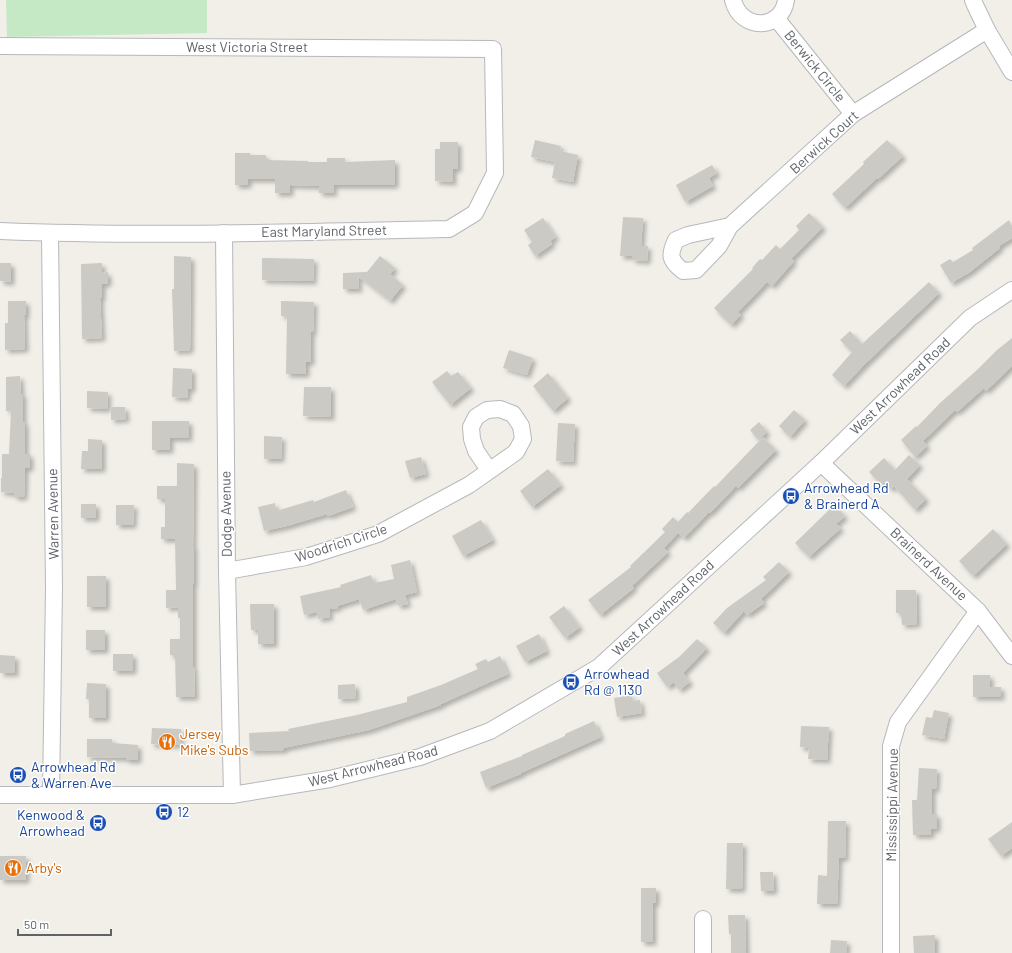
<svg xmlns="http://www.w3.org/2000/svg" width="1012" height="953" font-family="Barlow,sans-serif">
	<style>
		.green { fill: #c5e8c5 }
		.building { fill: #cccac5; filter: url(#shadow) }
		.lines { fill: none; stroke-linecap: round; stroke-linejoin: round }
		.minor-casing { stroke: #b5b8bc; stroke-width: 18 }
		.minor { stroke: #fff; stroke-width: 16 }
		.labels { text-anchor: middle; stroke-width: 3; stroke-linejoin: round; paint-order: stroke }
		.street-label { font-size: 14px; fill: #5f6368; stroke: #fff }
		.transit-label { font-size: 14px; fill: #164399; stroke: #fff; text-anchor: start }
		.food-label { font-size: 14px; fill: #c56008; stroke: #fff; text-anchor: start }
	</style>
	<defs>
		<filter id="shadow"><feDropShadow dx="3.5" dy="3.5" stdDeviation="2" flood-color="#0004"/></filter>
	</defs>
	<rect width="100%" height="100%" fill="#f1efe8"/>
	<polygon class="green" points="6,0 207,0 207,33 7,37"/>
	<g class="building">
		<polygon points="535,140 561,146 560,151 578,155 573,182 552,178 555,162 531,157"/>
		<polygon points="887,140 903,156 878,179 877,178 845,208 832,194 864,164 863,162"/>
		<polygon points="440,142 458,142 458,169 453,169 453,182 435,181 435,149 440,149"/>
		<polygon points="235,153 250,153 250,155 266,155 266,160 308,161 308,162 327,162 327,158 345,158 345,162 395,160 395,185 333,185 334,193 319,193 319,186 290,185 290,193 275,193 275,179 248,179 248,185 235,185"/>
		<polygon points="712,165 717,173 709,178 713,186 685,202 676,185"/>
		<polygon points="809,213 823,227 791,259 794,261 772,286 767,282 738,312 741,315 731,325 714,308 753,269 752,268 760,259 762,260 776,245 780,249 799,230 796,226"/>
		<polygon points="623,217 643,218 641,246 648,246 647,261 632,260 632,256 620,256"/>
		<polygon points="543,218 556,237 550,241 552,244 535,256 528,245 532,242 524,230"/>
		<polygon points="1009,220 1012,226 1012,238 999,246 1000,248 970,272 951,283 940,265 950,259 953,262 973,250 972,248"/>
		<polygon points="174,256 191,257 190,350 174,351 172,289 174,289"/>
		<polygon points="380,256 395,268 390,274 403,285 390,301 358,276 359,289 343,289 343,273 367,272"/>
		<polygon points="262,258 314,259 313,281 262,280"/>
		<polygon points="0,263 11,263 11,282 0,281"/>
		<polygon points="102,263 102,273 108,272 108,283 102,284 102,298 100,298 102,338 82,339 81,264"/>
		<polygon points="929,282 939,293 864,365 844,386 832,375 852,352 840,340 850,331 862,344"/>
		<polygon points="8,301 26,301 26,315 24,315 25,349 5,350 5,323 8,323"/>
		<polygon points="281,301 314,302 313,332 311,332 311,362 306,362 306,374 286,374 287,316 281,316"/>
		<polygon points="1012,338 1012,366 986,391 984,388 957,412 955,410 923,441 927,446 915,457 901,440 916,426 917,427 940,403 978,369 997,350"/>
		<polygon points="509,350 533,358 527,375 503,368"/>
		<polygon points="173,368 192,369 192,389 188,389 187,398 172,397"/>
		<polygon points="447,371 451,376 458,372 471,388 450,405 432,382"/>
		<polygon points="548,373 568,398 553,411 533,386"/>
		<polygon points="20,376 21,394 23,394 23,422 25,422 25,454 30,454 30,468 25,468 24,497 14,497 14,493 1,492 1,478 2,478 2,454 9,454 11,411 6,411 6,377"/>
		<polygon points="304,387 331,387 331,417 303,416"/>
		<polygon points="87,391 108,392 107,409 87,408"/>
		<polygon points="111,407 125,407 126,419 111,420"/>
		<polygon points="794,410 805,420 790,437 779,426"/>
		<polygon points="152,421 189,421 189,438 170,438 170,450 152,450"/>
		<polygon points="759,422 767,432 758,440 750,430"/>
		<polygon points="558,423 575,424 573,462 556,461"/>
		<polygon points="264,436 282,437 281,459 264,459"/>
		<polygon points="763,437 776,450 738,488 736,486 710,513 709,512 684,538 678,533 664,548 668,552 632,586 634,588 600,615 588,600 631,567 630,566 665,532 662,529 673,517 678,522 687,512 688,513 714,486 715,487"/>
		<polygon points="88,439 102,440 102,469 81,469 82,451 88,451"/>
		<polygon points="909,455 920,465 907,479 926,499 915,510 894,486 891,489 884,482 881,484 869,472 884,458 895,470"/>
		<polygon points="421,457 426,474 410,478 405,461"/>
		<polygon points="177,463 194,464 193,546 194,546 194,584 193,584 193,667 194,667 195,697 176,697 175,656 170,655 170,639 180,639 180,618 178,618 178,607 166,608 166,590 176,590 175,539 161,539 161,527 165,527 165,499 157,499 157,486 177,486"/>
		<polygon points="548,469 561,485 532,507 520,491"/>
		<polygon points="346,490 353,507 328,516 327,514 287,526 264,531 258,507 275,503 276,511 313,500 314,502"/>
		<rect x="81" y="504" width="15" height="14"/>
		<polygon points="116,505 134,505 133,525 116,525"/>
		<polygon points="834,505 845,516 836,524 841,528 809,557 795,543"/>
		<polygon points="481,520 493,540 463,556 452,536"/>
		<polygon points="993,529 1007,544 973,576 959,561"/>
		<polygon points="410,560 417,592 405,595 408,604 398,606 396,599 363,610 359,599 337,606 338,608 329,609 330,617 318,619 317,612 304,615 300,596 341,587 340,585 371,575 374,583 394,579 391,565"/>
		<polygon points="779,562 789,572 761,599 764,603 747,615 744,611 724,633 713,623 727,608 766,580 763,577"/>
		<rect x="87" y="576" width="19" height="31"/>
		<polygon points="896,590 916,590 917,624 902,625 901,613 896,613"/>
		<polygon points="250,604 274,604 274,644 258,644 258,630 251,630"/>
		<polygon points="564,606 580,627 565,638 549,617"/>
		<rect x="86" y="630" width="19" height="20"/>
		<polygon points="539,634 547,651 525,662 516,646"/>
		<polygon points="697,639 707,648 683,673 690,682 679,690 674,682 667,687 657,673 679,657"/>
		<rect x="113" y="654" width="20" height="17"/>
		<polygon points="0,655 15,656 15,673 0,673"/>
		<polygon points="500,656 508,674 441,704 441,705 369,730 284,748 284,750 250,751 249,733 289,731 288,729 357,715 407,702 407,697 441,685 478,669 475,664 486,659 488,662"/>
		<polygon points="973,675 990,675 990,687 1001,687 1001,697 973,697"/>
		<polygon points="87,683 106,684 106,718 89,718 89,699 86,699"/>
		<polygon points="355,684 356,698 338,699 338,685"/>
		<polygon points="632,695 633,701 640,700 642,713 617,717 614,698"/>
		<polygon points="934,710 949,713 944,739 922,735 926,717 932,718"/>
		<polygon points="594,721 601,737 521,773 521,774 486,788 480,772 522,756 522,755 565,736 565,734"/>
		<polygon points="801,726 829,727 827,760 808,759 809,748 800,747"/>
		<polygon points="152,728 181,729 180,745 151,744"/>
		<polygon points="87,739 112,739 112,743 138,745 138,760 126,760 126,758 87,757"/>
		<polygon points="919,768 937,769 936,789 932,789 932,814 937,814 937,829 931,829 931,835 913,835 912,800 917,800"/>
		<polygon points="828,821 846,821 845,858 839,858 837,904 817,904 818,875 827,876"/>
		<polygon points="1012,822 1012,848 1001,856 988,839"/>
		<polygon points="727,843 743,843 742,889 726,889"/>
		<rect x="0" y="856" width="26" height="24"/>
		<polygon points="760,872 773,872 774,891 761,891"/>
		<polygon points="641,888 656,888 656,903 653,903 653,942 641,942"/>
		<polygon points="728,915 745,915 746,953 731,953 731,934 729,934"/>
		<polygon points="935,935 935,953 914,953 913,936"/>
		<polygon points="831,940 847,941 846,953 830,953"/>
	</g>
	<g class="lines">
		<g class="minor-casing">
			<g id="minor">
				<path d="M733,0C741,32 782,30 786,0"/>
				<polyline points="973,0 975,5 987,30 1012,72"/>
				<polyline points="776,18 853,114"/>
				<path d="M0,46L493,49L495,173L475,213L449,229C299,232 149,237 0,231"/>
				<path d="M730,226L688,235L676,240C669,255 669,260 683,271L696,270L719,246L730,226L853,114L987,30"/>
				<polyline points="50,233 54,588 51,794"/>
				<polyline points="224,233 227,571 232,795"/>
				<polyline points="821,463 978,611 1012,656"/>
				<polyline points="227,571 306,557 378,534 469,485 516,452 523,439 521,426 513,414 500,409 487,410 476,417 471,427 472,439 476,451 489,470"/>
				<polyline points="0,795 232,795 330,779 420,757 490,731 599,667 821,463 970,318 1012,290"/>
				<polyline points="703,953 703,919"/>
				<polyline points="891,953 891,746 898,722 978,611"/>
			</g>
		</g>
		<use href="#minor" class="minor"/>
	</g>
	<defs>
		<g id="bus-disc" transform="scale(0.9)"><circle r="9.5" fill="#1a4fb4" stroke="#fff"/><path d="M-5-6H5V4H4V6H2V4H-2V6H-4V4H-5ZM-3.5-4V0h7V-4ZM-3.5 1.2v1.5H-2V1.2ZM2 1.2v1.5H3.5V1.2Z" fill="#fff"/></g>
		<g id="restaurant-disc" transform="scale(0.9)"><circle r="9.5" fill="#e8710a" stroke="#fff"/><path d="M-5-6h1v4h1v-4h1v4h1v-4h1v5L-1.5 .5V6h-2V.5L-5-1ZM5-6V6H3V1.5H1.5Q1.5-4 5-6Z" fill="#fff"/></g>
	</defs>
	<g fill-rule="evenodd">
		<use href="#bus-disc" x="791" y="496"/>
		<use href="#bus-disc" x="571" y="682"/>
		<use href="#restaurant-disc" x="167" y="742"/>
		<use href="#bus-disc" x="18" y="775"/>
		<use href="#bus-disc" x="164" y="812"/>
		<use href="#bus-disc" x="98" y="823"/>
		<use href="#restaurant-disc" x="13" y="868"/>
	</g>
	<g class="labels">
		<g class="street-label">
			<text x="247" y="52">West Victoria Street</text>
			<text transform="translate(815 66) rotate(51)" y="5">Berwick Circle</text>
			<text transform="translate(824 142) rotate(-42)" y="5">Berwick Court</text>
			<text transform="translate(324 231) rotate(-1)" y="5">East Maryland Street</text>
			<text transform="translate(900 386) rotate(-44)" y="5">West Arrowhead Road</text>
			<text transform="translate(53 514) rotate(-91)" y="5">Warren Avenue</text>
			<text transform="translate(226 514) rotate(-91)" y="5">Dodge Avenue</text>
			<text transform="translate(341 543) rotate(-18)" y="5">Woodrich Circle</text>
			<text transform="translate(929 564) rotate(43)" y="5">Brainerd Avenue</text>
			<text transform="translate(663 608) rotate(-43)" y="5">West Arrowhead Road</text>
			<text transform="translate(373 766) rotate(-14)" y="5">West Arrowhead Road</text>
			<text transform="translate(892 805) rotate(-89)" y="5">Mississippi Avenue</text>
		</g>
		<g class="transit-label">
			<text x="804" y="493">Arrowhead Rd<tspan x="804" dy="16">&amp; Brainerd A</tspan></text>
			<text x="584" y="679">Arrowhead<tspan x="584" dy="16">Rd @ 1130</tspan></text>
			<text x="31" y="772">Arrowhead Rd<tspan x="31" dy="16">&amp; Warren Ave</tspan></text>
			<text x="177" y="817">12</text>
			<text x="85" y="820" text-anchor="end">Kenwood &amp;<tspan x="85" dy="16">Arrowhead</tspan></text>
		</g>
		<g class="food-label">
			<text x="180" y="739">Jersey<tspan x="180" dy="16">Mike's Subs</tspan></text>
			<text x="26" y="873">Arby's</text>
		</g>
	</g>
	<path d="M18 929v6h93v-6" fill="none" stroke="#5f6368" stroke-width="2"/>
	<text x="24" y="929" font-size="12" fill="#5f6368" stroke="#ffffff" stroke-width="3" paint-order="stroke">50 m</text>
</svg>
